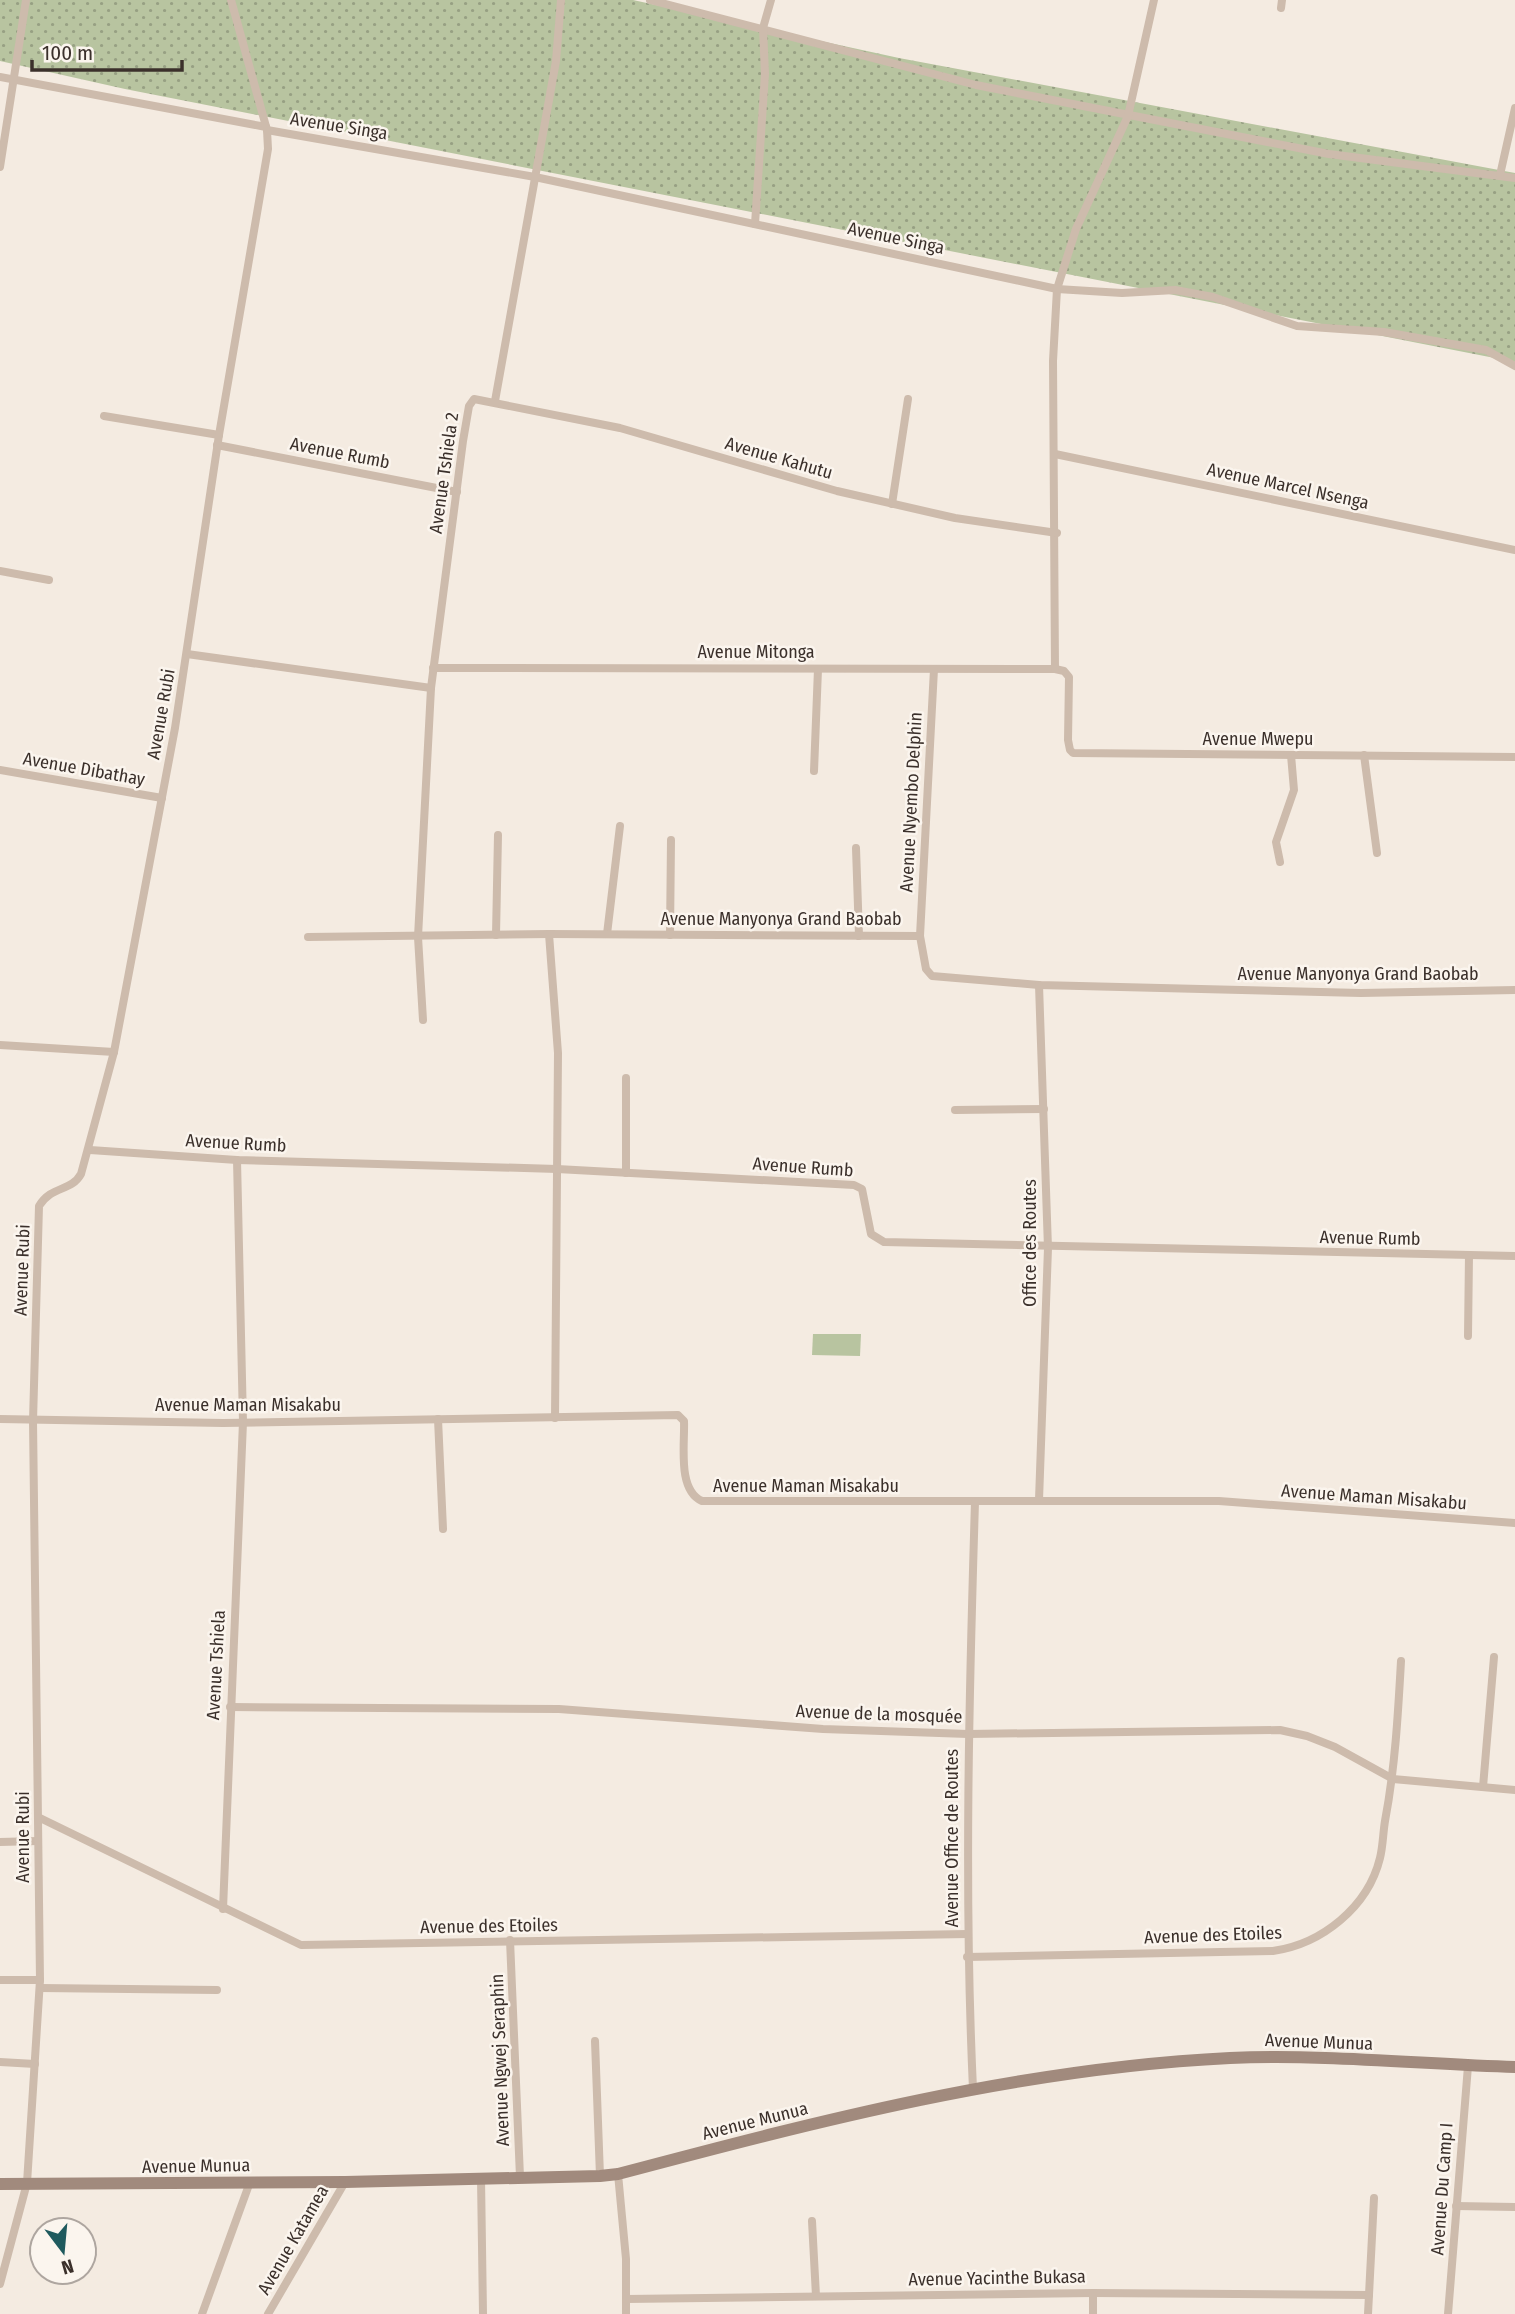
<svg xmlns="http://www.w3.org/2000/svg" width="1515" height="2314" font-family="'Fira Sans Condensed',sans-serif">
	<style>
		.grass { fill: url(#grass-dots) }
		.garden { fill: #b8c4a0 }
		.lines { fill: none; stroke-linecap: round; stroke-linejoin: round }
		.minor { stroke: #cdbbac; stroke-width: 8 }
		.secondary { stroke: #a18a7d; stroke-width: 12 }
		.labels { text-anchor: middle; stroke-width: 5; stroke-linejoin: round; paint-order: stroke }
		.street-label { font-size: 18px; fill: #3b302b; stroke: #fbf5ee }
	</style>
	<defs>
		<pattern id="grass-dots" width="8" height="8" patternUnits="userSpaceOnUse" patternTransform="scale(1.75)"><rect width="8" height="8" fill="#b8c4a0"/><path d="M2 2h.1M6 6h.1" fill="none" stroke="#97a083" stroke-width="1.8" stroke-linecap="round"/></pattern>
	</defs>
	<rect width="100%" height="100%" fill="#f4ebe1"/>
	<polygon class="grass" points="0,0 633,0 899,58 1515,173 1515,362 125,89 0,61"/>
	<polygon class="garden" points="813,1334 861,1334 860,1356 812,1355"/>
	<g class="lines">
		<g class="minor">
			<polyline points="650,0 976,85 1329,154 1515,178"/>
			<polyline points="1281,8 1282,0"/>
			<polyline points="0,77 266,127"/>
			<polyline points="267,130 535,177 1057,289 1122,293 1175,290 1213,297 1297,326 1384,332 1486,350 1515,366"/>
			<polyline points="0,167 26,0"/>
			<polyline points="1500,175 1515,108"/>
			<polyline points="755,224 765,74 763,28 771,0"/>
			<polyline points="495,401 556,61 561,0"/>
			<polyline points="104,416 219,435"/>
			<polyline points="217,445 457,492"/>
			<polyline points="1055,454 1515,550"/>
			<polyline points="892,504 908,399"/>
			<polyline points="0,571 49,580"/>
			<polyline points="187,654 431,688"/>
			<polyline points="433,668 1055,669 1064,671 1069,677 1068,740 1070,750 1073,753 1515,757"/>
			<polyline points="934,669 920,936 926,969 932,976 1039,985 1361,993 1515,990"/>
			<polyline points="1055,669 1053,361 1057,289 1076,229 1128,116 1154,0"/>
			<polyline points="1364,755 1377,853"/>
			<polyline points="0,770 162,798"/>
			<polyline points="814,771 818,669"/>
			<polyline points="856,848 859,936"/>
			<polyline points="1280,862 1276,842 1294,790 1291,755"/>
			<polyline points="549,934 558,1053 555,1418"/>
			<polyline points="607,934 620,826"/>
			<polyline points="496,935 498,835"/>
			<polyline points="670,935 671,840"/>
			<polyline points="308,937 549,934 920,936"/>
			<polyline points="1039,985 1048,1248 1039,1500"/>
			<polyline points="423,1020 418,937 431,688 463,441 469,406 474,399 620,428 837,491 955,518 1057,533"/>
			<polyline points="0,1045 114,1052"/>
			<polyline points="955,1110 1044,1109"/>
			<polyline points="90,1150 237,1160 557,1169 854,1185 862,1189 871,1234 884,1242 1515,1256"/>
			<polyline points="626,1173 626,1078"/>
			<polyline points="1468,1336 1469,1255"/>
			<path d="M0,1419L223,1423L678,1415L684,1421C685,1444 677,1490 702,1501H1219L1515,1523"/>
			<polyline points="438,1419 443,1529"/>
			<polyline points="230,1707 559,1709 823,1729 968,1734 1280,1730 1307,1736 1335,1747 1393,1779 1515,1790"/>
			<polyline points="1483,1787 1494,1657"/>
			<polyline points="40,1818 301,1945 968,1934"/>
			<polyline points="0,1842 38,1841"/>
			<polyline points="223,1909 243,1422 237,1160"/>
			<polyline points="510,1940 520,2177"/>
			<path d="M967,1957L1273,1951C1322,1944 1368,1907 1380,1858C1383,1846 1383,1833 1385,1821C1395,1768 1398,1715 1401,1661"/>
			<polyline points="0,1980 40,1980"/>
			<polyline points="40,1988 217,1990"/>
			<polyline points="595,2041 600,2176"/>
			<polyline points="0,2062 35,2064"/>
			<path d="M973,2089C964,1893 969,1698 975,1502"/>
			<polyline points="618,2174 626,2259 626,2314"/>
			<polyline points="481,2178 483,2314"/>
			<polyline points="1456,2206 1515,2207"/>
			<polyline points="812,2221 816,2296"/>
			<path d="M0,2284L27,2183L40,1980L33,1421L39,1206C52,1185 71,1192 81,1174L114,1052L175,728L219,435L268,149L267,130L231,0"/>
			<polyline points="1093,2293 1093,2314"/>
			<polyline points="626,2299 1093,2293 1369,2295"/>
			<polyline points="202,2314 250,2182"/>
			<polyline points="268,2314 345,2182"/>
			<polyline points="1368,2314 1374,2198"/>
			<polyline points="1448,2314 1468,2066"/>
		</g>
		<path class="secondary" d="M0,2184L345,2182L600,2176L618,2174C818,2121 1021,2068 1230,2058C1324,2054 1421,2064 1515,2067"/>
	</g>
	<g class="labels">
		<g class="street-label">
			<text transform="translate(339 126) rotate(9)" y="6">Avenue Singa</text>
			<text transform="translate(896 238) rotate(12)" y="6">Avenue Singa</text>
			<text transform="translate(340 453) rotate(11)" y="6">Avenue Rumb</text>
			<text transform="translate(779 458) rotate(16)" y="6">Avenue Kahutu</text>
			<text transform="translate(444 473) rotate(-82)" y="6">Avenue Tshiela 2</text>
			<text transform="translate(1288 486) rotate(12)" y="6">Avenue Marcel Nsenga</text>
			<text x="756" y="658">Avenue Mitonga</text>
			<text transform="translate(161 714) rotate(-80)" y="6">Avenue Rubi</text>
			<text x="1258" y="745">Avenue Mwepu</text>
			<text transform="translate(84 769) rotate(10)" y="6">Avenue Dibathay</text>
			<text transform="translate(911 802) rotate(-87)" y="6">Avenue Nyembo Delphin</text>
			<text x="781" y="925">Avenue Manyonya Grand Baobab</text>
			<text x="1358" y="980">Avenue Manyonya Grand Baobab</text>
			<text transform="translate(236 1143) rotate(3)" y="6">Avenue Rumb</text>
			<text transform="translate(803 1167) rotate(4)" y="6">Avenue Rumb</text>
			<text transform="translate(1370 1238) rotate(1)" y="6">Avenue Rumb</text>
			<text transform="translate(1030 1243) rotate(-90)" y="6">Office des Routes</text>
			<text transform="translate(22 1270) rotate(-88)" y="6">Avenue Rubi</text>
			<text x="248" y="1411">Avenue Maman Misakabu</text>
			<text x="806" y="1492">Avenue Maman Misakabu</text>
			<text transform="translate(1374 1497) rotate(4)" y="6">Avenue Maman Misakabu</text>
			<text transform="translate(216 1665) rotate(-87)" y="6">Avenue Tshiela</text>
			<text transform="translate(879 1714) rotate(2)" y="6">Avenue de la mosquée</text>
			<text transform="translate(23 1837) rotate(-90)" y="6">Avenue Rubi</text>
			<text transform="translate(952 1838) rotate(-90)" y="6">Avenue Office de Routes</text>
			<text transform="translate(489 1926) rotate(-1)" y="6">Avenue des Etoiles</text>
			<text transform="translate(1213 1935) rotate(-2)" y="6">Avenue des Etoiles</text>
			<text transform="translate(1319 2042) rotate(2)" y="6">Avenue Munua</text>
			<text transform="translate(500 2060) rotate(-92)" y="6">Avenue Ngwej Seraphin</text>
			<text transform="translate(755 2121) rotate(-14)" y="6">Avenue Munua</text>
			<text transform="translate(196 2166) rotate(-1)" y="6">Avenue Munua</text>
			<text transform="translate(1442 2189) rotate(-86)" y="6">Avenue Du Camp I</text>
			<text transform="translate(293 2240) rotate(-60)" y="6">Avenue Katamea</text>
			<text transform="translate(997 2278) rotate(-1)" y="6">Avenue Yacinthe Bukasa</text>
		</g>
	</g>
	<g transform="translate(63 2251) rotate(164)"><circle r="33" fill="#fbf5ee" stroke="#aea6a0" stroke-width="2"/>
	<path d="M0-5L12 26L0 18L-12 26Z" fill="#1f5a5e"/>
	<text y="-10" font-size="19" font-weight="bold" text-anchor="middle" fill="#3b302b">N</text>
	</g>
	<path d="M32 60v10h150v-10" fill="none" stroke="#3b302b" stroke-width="3.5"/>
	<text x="42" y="60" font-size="21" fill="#3b302b" stroke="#fbf5ee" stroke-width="5" paint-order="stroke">100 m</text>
</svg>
